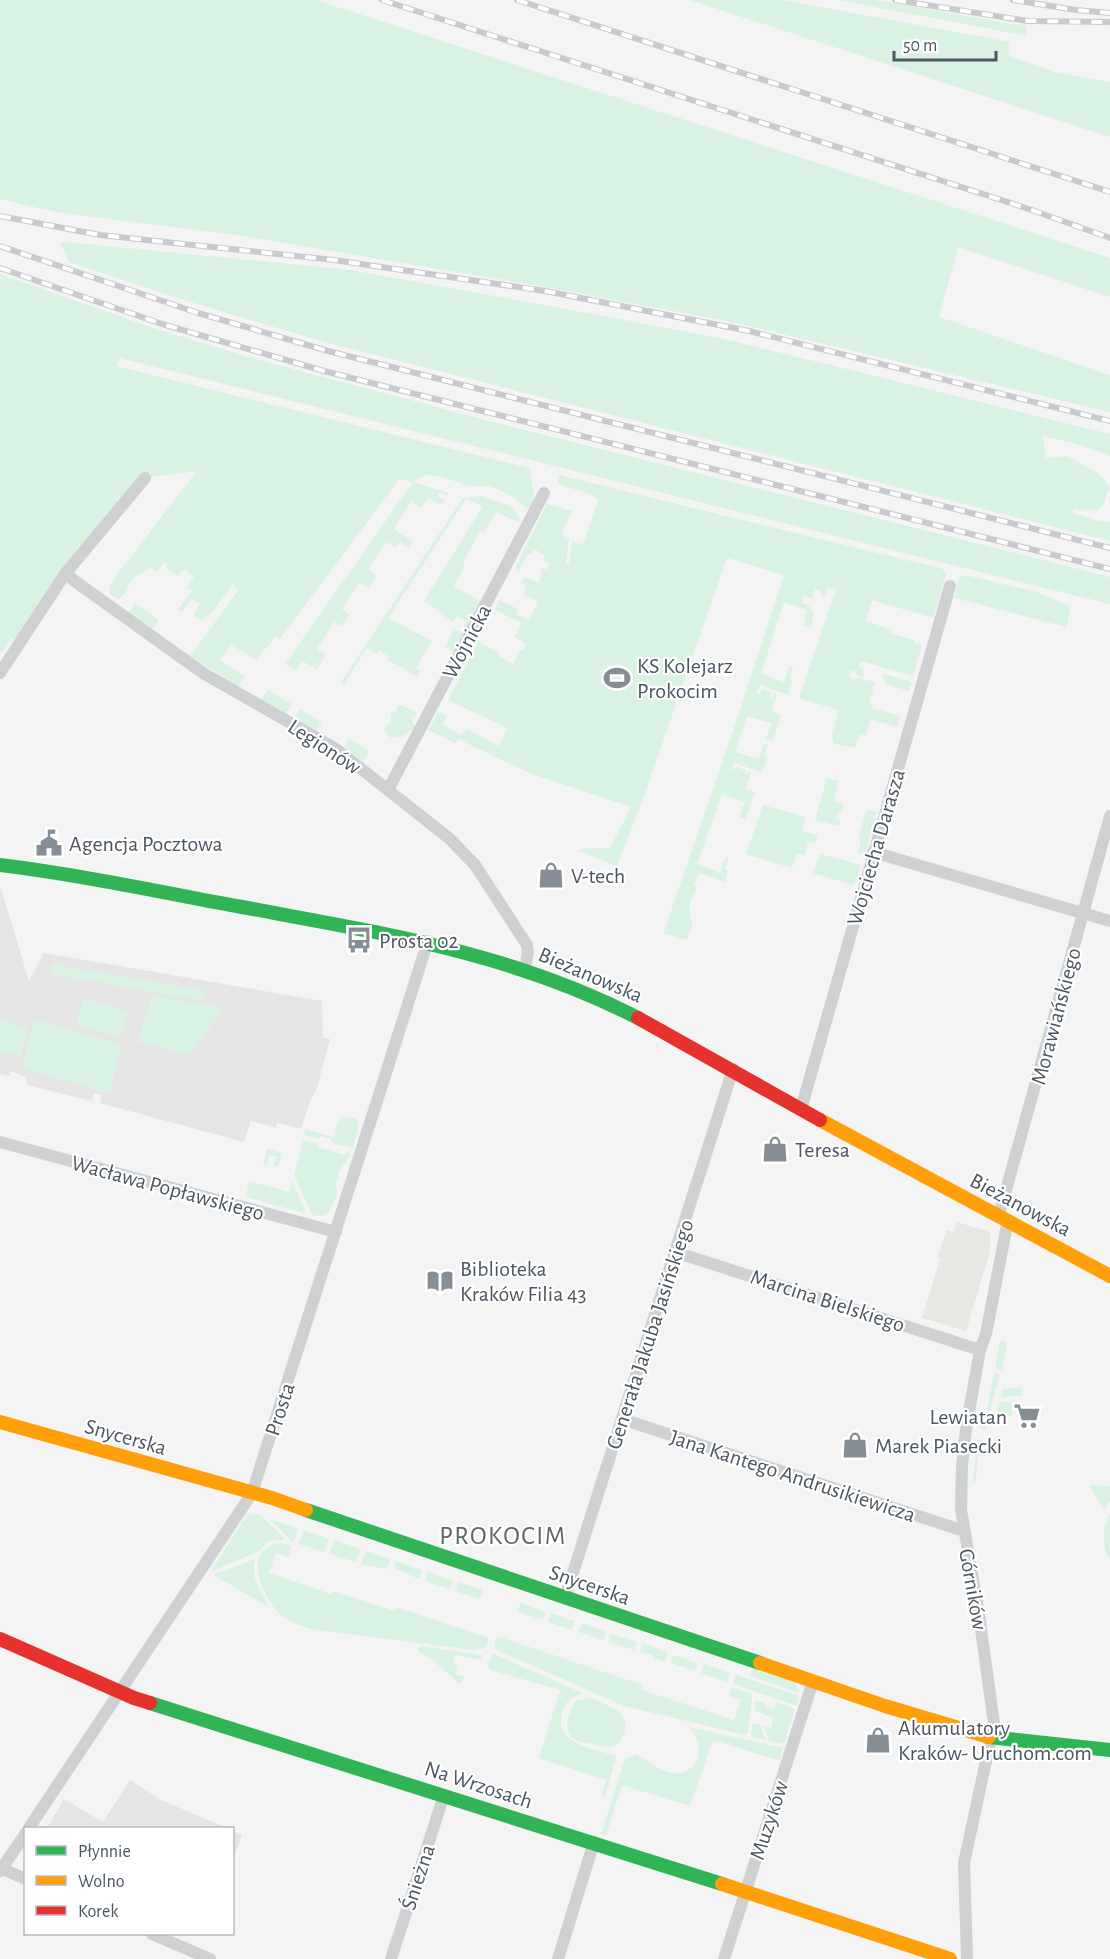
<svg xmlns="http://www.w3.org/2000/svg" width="1110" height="1959" font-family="'Alegreya Sans',sans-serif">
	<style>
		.commercial { fill: #e8e7e3 }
		.education { fill: #e6e5e6 }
		.green { fill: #d9f2e3 }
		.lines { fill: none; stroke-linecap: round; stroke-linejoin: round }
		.street { stroke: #ced0d2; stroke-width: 12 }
		.fast { stroke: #30b455; stroke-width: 14 }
		.slow { stroke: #ff9f0a; stroke-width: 14 }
		.jam { stroke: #e5322d; stroke-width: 14 }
		.rail-casing { stroke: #c9cacc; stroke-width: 6 }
		.rail { stroke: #fff; stroke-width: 4; stroke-dasharray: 11; stroke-linecap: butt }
		.labels { text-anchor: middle; stroke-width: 4.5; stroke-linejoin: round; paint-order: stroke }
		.street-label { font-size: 22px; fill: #4a5661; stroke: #fff }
		.poi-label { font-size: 22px; fill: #4a5661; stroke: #fff; text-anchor: start }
		.quarter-label { font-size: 26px; letter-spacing: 1.5px; fill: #5f6368; stroke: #fff }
	</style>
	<rect width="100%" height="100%" fill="#f4f4f4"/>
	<polygon class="commercial" points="957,1222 990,1232 990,1252 966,1331 922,1318 940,1259 937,1258 947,1230 954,1232"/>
	<g class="education">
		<polygon points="0,885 29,981 44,953 322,1001 323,1038 330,1039 317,1088 310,1101 301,1129 277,1123 276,1128 251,1121 244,1142 240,1141 100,1103 102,1095 94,1093 92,1101 27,1085 26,1077 10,1071 10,1076 0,1074"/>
		<polygon points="130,1780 161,1800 227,1828 47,1828 64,1799 103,1822"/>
		<polygon points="233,1831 242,1835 233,1860"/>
	</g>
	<g class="green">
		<polygon points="0,0 316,0 1110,258 1110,297 958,247 939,317 1110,375 1110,412 727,321 539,286 236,235 55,212 0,199"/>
		<polygon points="690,0 783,0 1010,42 1008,55 1054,72 1110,82 1110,137"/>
		<polygon points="838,0 876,0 1011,24 1026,25 1027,36"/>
		<polygon points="66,242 350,270 534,303 720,338 1110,434 1110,456 1077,444 1043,436 1046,458 1067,456 1100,474 1109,487 1104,504 1097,510 1074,509 1072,513 1095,520 1110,522 1110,541 328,343 200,305 69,262 60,243"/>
		<path d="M0,274L159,330L259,360L482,419L1110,577V604L119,358L117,366L529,468C531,483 539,497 529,509C522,506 518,499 511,496C503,492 493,486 484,486C479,486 475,487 470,486C453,483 428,465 414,482L448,493L447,495L439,492L438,497L445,500L444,503L439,504L428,498L421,508L411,502L394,529L413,542L409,548L399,542L395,548L386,542L368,569L377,576L369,588L360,582L342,609L350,615L342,626L334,622L317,649L326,655L317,669L302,661L296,671L285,664L413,482L399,479L280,639L276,636L256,660L231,645L220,660L245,676L238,686L190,656L239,590L233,584L214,610L202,621L193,615L200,604L192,599L182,612L178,609L192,591L187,587L194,577L184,569L178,576L165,568L168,564L165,562L156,572L150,568L132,579L125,594L119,599L109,594L110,586L115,577L197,471L145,478L19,643L12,638L0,654Z"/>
		<path d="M559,475L943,569L946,574L933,618L872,600L866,621L892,630L891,634L914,640V643L922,645L913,676L861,661L859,667L863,669L864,678L858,676L854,670L849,672L850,678L854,680L857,678L875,682L869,704L872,706V708L900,716L897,727L871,719L866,736L860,734L855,748L834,744L832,736L838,710L799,698L836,589L828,588L824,597L821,596L822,592L815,589L812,599L804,596L802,603L808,605L814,612L811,628L803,626L807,610L784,602L761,674L784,682L789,666L793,667L790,678L793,679L788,695L760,685L757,693L760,694L762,689L772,692L770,697L773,698L774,693L777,695L772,711L781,715L773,741L766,739L771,723L747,716L735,752L759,759L764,744L768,745L764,756L768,757L762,772L734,763L732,770H734L736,767L745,770V774H747L748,771L751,772L746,789L755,792L746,819L740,817L745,802L722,794L697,864L720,873L726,857L729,858L725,869L728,871L725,882L699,873L694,885L698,887C691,900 685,909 693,923L687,940L663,933L664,931L733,731L784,575L727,558L643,799L617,866L579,851L584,848H610L631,807L529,773L458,739L455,743L429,730L438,711L447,715L443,725L462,735L466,728L499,746L507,728L448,700L478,642L500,653L499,656L513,664L520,650L523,651L526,644L515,637L522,623L495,610L499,600L518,609L516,614L529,620L538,602L523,594L527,586L521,583L524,577L538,583L542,574L540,572L543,568L547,570L550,564L543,560L545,555L534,549L531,554L528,553L519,570L515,568L547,504L572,511L561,534L569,539L566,563L569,564L572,541L583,545L598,500L593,495L558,484Z"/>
		<path d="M481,496L511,506L521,520V523L496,512L484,532L480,531L463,563L465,565L454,586L482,602L455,652L445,648L454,629L464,633L466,629L464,626L466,621L457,616L454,622C442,616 436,607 424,601L483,506L466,499L388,618L432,641L416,668L421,671L417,677C407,672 398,663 387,661L389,657L380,651L377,654L367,648L344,684L341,682L463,498Z"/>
		<polygon points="965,575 1036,592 1071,606 1066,627 955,598 959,578"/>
		<polygon points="135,603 159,620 152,629 129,612"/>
		<polygon points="883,674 912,682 909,691 885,684"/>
		<polygon points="268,690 292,704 285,714 261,700"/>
		<polygon points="400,705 416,712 417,715 412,718 415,727 403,736 391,738 384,729 391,722 391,714 397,711 396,707"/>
		<polygon points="300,709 322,722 316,731 294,719"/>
		<polygon points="349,739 369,751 364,762 344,747"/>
		<polygon points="827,778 839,781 834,801 844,804 842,811 839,811 836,819 841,820 839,826 815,820"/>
		<polygon points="763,805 806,817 802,831 818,835 816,843 808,842 805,855 797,853 792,868 746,854"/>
		<polygon points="867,809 877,812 865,855 858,852 861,839 858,838"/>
		<polygon points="820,854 861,865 856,882 854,882 853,885 813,873"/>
		<polygon points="52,964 205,991 203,1001 51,974"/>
		<polygon points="152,996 216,1006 221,1012 190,1055 138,1042"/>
		<polygon points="84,999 128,1011 120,1037 76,1025"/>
		<polygon points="0,1020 28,1028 20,1057 0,1051"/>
		<polygon points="35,1020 123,1045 109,1093 22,1068"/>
		<polygon points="344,1117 356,1119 359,1125 353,1148 332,1143 331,1139 320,1136 320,1139 304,1135 305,1129 334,1137 337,1123"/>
		<polygon points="303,1141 319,1144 317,1147 345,1155 347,1152 351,1153 340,1170 336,1183 337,1197 327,1214 320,1216 312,1215 294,1175"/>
		<polygon points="267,1149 282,1153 278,1167 273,1166 277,1157 269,1155 267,1165 263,1164"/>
		<polygon points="249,1181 289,1192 292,1181 305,1209 304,1213 246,1197"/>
		<polygon points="1000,1341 1005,1341 1007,1346 1002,1370 995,1369"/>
		<polygon points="994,1373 1000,1375 990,1410 987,1410"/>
		<polygon points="1022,1387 1023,1396 1000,1397 1003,1389"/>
		<polygon points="999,1402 1011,1402 1012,1416 996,1416"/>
		<polygon points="987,1413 990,1413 985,1430 975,1423 976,1415"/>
		<polygon points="973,1439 983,1440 978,1454 976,1480 973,1483 977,1444"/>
		<polygon points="1089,1485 1110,1486 1110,1501 1104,1510"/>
		<path d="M1110,1513V1560C1101,1544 1102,1529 1110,1513Z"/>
		<polygon points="254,1514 261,1515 283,1537 284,1540 269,1541 259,1551 210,1572 245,1518 248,1515"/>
		<polygon points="269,1519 298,1528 294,1542 292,1541"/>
		<polygon points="304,1530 329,1539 324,1552 299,1544"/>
		<polygon points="334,1540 361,1549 356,1562 329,1554"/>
		<path d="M281,1543L291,1546L289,1557L276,1553L269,1573L331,1594L333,1591L395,1611L396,1607L489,1638L486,1648L474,1650L317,1630C304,1627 288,1623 279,1613C261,1595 241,1548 281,1543Z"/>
		<polygon points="366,1551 391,1559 387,1569 361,1564"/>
		<path d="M255,1559C250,1579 261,1591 269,1607L213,1575Z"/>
		<polygon points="396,1561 422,1570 419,1579 394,1568"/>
		<polygon points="428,1572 453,1581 450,1589 425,1581"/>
		<polygon points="458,1582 483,1590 480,1599 455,1591"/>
		<polygon points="520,1603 545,1612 543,1620 518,1612"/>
		<polygon points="551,1613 575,1621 572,1630 548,1622"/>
		<polygon points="582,1623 606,1631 603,1640 579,1632"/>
		<polygon points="611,1634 637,1642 634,1650 608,1642"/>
		<polygon points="497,1636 643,1685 642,1690 734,1720 741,1700 729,1696 731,1687 751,1694 752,1700 748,1732 745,1735 624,1706 497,1650 494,1646"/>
		<polygon points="642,1643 668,1652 665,1662 654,1658 653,1655 640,1652"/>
		<polygon points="421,1646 481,1655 482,1657 481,1660 455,1655 453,1664 458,1666 455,1674 465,1677 459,1684 433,1660 419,1652 418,1648"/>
		<path d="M493,1654L583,1693C574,1696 566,1700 563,1710C551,1743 592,1749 614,1755L616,1758L605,1797L601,1796L606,1780L539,1758L560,1690L491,1670L487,1664Z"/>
		<polygon points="673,1655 698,1663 695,1671 671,1663"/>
		<polygon points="704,1664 730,1673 727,1682 701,1673"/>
		<polygon points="753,1667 795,1682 800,1693 750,1676"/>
		<polygon points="736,1675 798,1695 797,1706 733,1684"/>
		<path d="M591,1698L618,1710L626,1724C622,1750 611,1750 589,1743C585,1742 578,1742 575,1740C561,1729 569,1713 576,1701Z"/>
		<polygon points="755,1701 765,1702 765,1706 774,1710 776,1702 795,1709 784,1744 769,1741 764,1726 771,1728 773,1718 755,1711"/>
		<polygon points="753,1723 760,1725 766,1740 753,1737 751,1734"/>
		<path d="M689,1727L783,1748L780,1761L713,1740L690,1806L622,1785L606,1836L601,1834L625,1759L636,1754C647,1760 662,1773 675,1773C702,1773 705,1743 689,1727Z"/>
	</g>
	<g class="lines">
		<g class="street">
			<polyline points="65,574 203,673 336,749 450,839 475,865 527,945 528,952 525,969"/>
			<polyline points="0,673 65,574 145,478"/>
			<polyline points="388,790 544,493"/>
			<polyline points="873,852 1110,921"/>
			<polyline points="801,1109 950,586"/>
			<polyline points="0,1142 336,1232"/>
			<polyline points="999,1215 1110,816"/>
			<polyline points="675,1252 980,1350"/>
			<polyline points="622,1419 964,1531"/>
			<polyline points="565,1598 733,1069"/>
			<polyline points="29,1828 252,1493 428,941"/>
			<polyline points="0,1868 26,1879"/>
			<polyline points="0,1871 26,1833"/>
			<polyline points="152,1934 210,1959"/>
			<polyline points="391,1959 444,1795"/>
			<polyline points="558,1959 594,1842"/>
			<polyline points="724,1959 813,1681"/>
			<polyline points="967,1959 964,1863 994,1724 979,1614 961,1510 962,1466 966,1429 980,1350 986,1334 1008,1220"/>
		</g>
		<g class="fast">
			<path d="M0,865C81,875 161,892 242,907C381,933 510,952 638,1018"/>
			<polyline points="306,1510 760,1663"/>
			<polyline points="150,1703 722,1884"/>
			<polyline points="989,1737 1110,1750"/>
		</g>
		<g class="slow">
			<polyline points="820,1120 1110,1276"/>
			<polyline points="0,1422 272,1498 306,1510"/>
			<polyline points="760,1663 885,1706 989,1737"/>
			<polyline points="722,1884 950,1959"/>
		</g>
		<g class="jam">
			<polyline points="638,1018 820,1120"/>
			<polyline points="0,1639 134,1698 150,1703"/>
		</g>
		<g class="rail-casing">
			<g id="rail">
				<polyline points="382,0 1026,208 1110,238"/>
				<polyline points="517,0 1110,192"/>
				<polyline points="895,0 1028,21 1110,22"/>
				<polyline points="1013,0 1076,10 1110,13"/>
				<polyline points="0,216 100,235 334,260 545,291 749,331 1110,421"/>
				<polyline points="0,246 198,313 328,351 1110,548"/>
				<polyline points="0,268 162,324 324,371 1110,569"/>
			</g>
		</g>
		<use href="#rail" class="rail"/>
	</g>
	<defs>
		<g id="stadium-bare" transform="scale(2.07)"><path d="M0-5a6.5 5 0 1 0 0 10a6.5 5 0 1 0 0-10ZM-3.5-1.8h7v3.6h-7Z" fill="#868d94" stroke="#fff" stroke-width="2.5" paint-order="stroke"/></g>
		<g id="civic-bare" transform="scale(2.07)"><path d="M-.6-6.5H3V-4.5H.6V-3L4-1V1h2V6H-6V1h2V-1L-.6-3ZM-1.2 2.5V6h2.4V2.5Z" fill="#868d94" stroke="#fff" stroke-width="2.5" paint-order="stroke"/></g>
		<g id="shop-bare" transform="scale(2.07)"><path d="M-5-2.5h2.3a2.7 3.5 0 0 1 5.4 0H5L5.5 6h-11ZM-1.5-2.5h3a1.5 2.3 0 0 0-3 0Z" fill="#868d94" stroke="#fff" stroke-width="2.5" paint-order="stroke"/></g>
		<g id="bus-bare" transform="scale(2.07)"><path d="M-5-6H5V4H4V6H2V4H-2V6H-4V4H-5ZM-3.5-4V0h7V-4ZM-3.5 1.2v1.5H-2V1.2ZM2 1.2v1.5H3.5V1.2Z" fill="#868d94" stroke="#fff" stroke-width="2.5" paint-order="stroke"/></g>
		<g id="library-bare" transform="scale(2.07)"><path d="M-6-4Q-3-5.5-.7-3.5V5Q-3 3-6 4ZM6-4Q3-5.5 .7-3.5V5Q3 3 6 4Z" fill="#868d94" stroke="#fff" stroke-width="2.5" paint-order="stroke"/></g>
		<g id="supermarket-bare" transform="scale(2.07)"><path d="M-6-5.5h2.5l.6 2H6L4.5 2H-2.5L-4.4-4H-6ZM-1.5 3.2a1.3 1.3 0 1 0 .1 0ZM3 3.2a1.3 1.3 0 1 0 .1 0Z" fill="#868d94" stroke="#fff" stroke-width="2.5" paint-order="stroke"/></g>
	</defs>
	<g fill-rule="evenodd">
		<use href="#stadium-bare" x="617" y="678"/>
		<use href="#civic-bare" x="49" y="843"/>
		<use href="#shop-bare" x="551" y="875"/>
		<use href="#bus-bare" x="359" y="940"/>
		<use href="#shop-bare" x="775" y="1149"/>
		<use href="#library-bare" x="440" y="1281"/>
		<use href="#supermarket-bare" x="1027" y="1416"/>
		<use href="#shop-bare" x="855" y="1445"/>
		<use href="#shop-bare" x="878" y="1740"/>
	</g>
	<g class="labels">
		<g class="street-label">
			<text transform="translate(466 641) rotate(-62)" y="8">Wojnicka</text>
			<text transform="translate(325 746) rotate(33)" y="8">Legionów</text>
			<text transform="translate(875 847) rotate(-74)" y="8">Wojciecha Darasza</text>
			<text transform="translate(591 974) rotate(23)" y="8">Bieżanowska</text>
			<text transform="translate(1055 1016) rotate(-75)" y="8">Morawiańskiego</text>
			<text transform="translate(168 1187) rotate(15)" y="8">Wacława Popławskiego</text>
			<text transform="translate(1021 1204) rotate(28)" y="8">Bieżanowska</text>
			<text transform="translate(828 1300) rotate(18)" y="8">Marcina Bielskiego</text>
			<text transform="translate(649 1334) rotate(-72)" y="8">Generała Jakuba Jasińskiego</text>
			<text transform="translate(279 1409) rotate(-72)" y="8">Prosta</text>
			<text transform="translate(126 1436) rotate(16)" y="8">Snycerska</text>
			<text transform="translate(793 1475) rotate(18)" y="8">Jana Kantego Andrusikiewicza</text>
			<text transform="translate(590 1584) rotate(19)" y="8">Snycerska</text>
			<text transform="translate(974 1589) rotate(80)" y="8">Górników</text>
			<text transform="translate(479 1784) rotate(18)" y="8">Na Wrzosach</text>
			<text transform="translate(768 1820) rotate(-72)" y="8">Muzyków</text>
			<text transform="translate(417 1877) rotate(-72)" y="8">Śnieżna</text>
		</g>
		<g class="poi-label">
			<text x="637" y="673">KS Kolejarz<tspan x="637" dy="25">Prokocim</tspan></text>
			<text x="69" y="851">Agencja Pocztowa</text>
			<text x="571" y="883">V-tech</text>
			<text x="379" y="948">Prosta 02</text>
			<text x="795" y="1157">Teresa</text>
			<text x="460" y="1276">Biblioteka<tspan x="460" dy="25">Kraków Filia 43</tspan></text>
			<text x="1007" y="1424" text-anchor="end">Lewiatan</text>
			<text x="875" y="1453">Marek Piasecki</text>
			<text x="898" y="1735">Akumulatory<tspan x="898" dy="25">Kraków- Uruchom.com</tspan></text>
		</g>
		<g class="quarter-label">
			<text x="503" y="1544">PROKOCIM</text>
		</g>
	</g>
	<rect x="24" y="1827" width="210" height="108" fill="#ffffff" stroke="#b7bbc0" stroke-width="1.5"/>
	<rect x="36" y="1846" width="30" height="9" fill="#30b455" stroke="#b7bbc0" stroke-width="1.5"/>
	<text x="78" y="1857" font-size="18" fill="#4a5661">Płynnie</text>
	<rect x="36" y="1876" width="30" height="9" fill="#ff9f0a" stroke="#b7bbc0" stroke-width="1.5"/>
	<text x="78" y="1887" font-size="18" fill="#4a5661">Wolno</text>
	<rect x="36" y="1906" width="30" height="9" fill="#e5322d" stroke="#b7bbc0" stroke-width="1.5"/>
	<text x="78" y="1917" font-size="18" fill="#4a5661">Korek</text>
	<path d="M894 51v9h102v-9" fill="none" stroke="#4a5661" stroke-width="3"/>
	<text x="903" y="51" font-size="18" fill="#4a5661" stroke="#ffffff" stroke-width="4.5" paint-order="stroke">50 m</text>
</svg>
